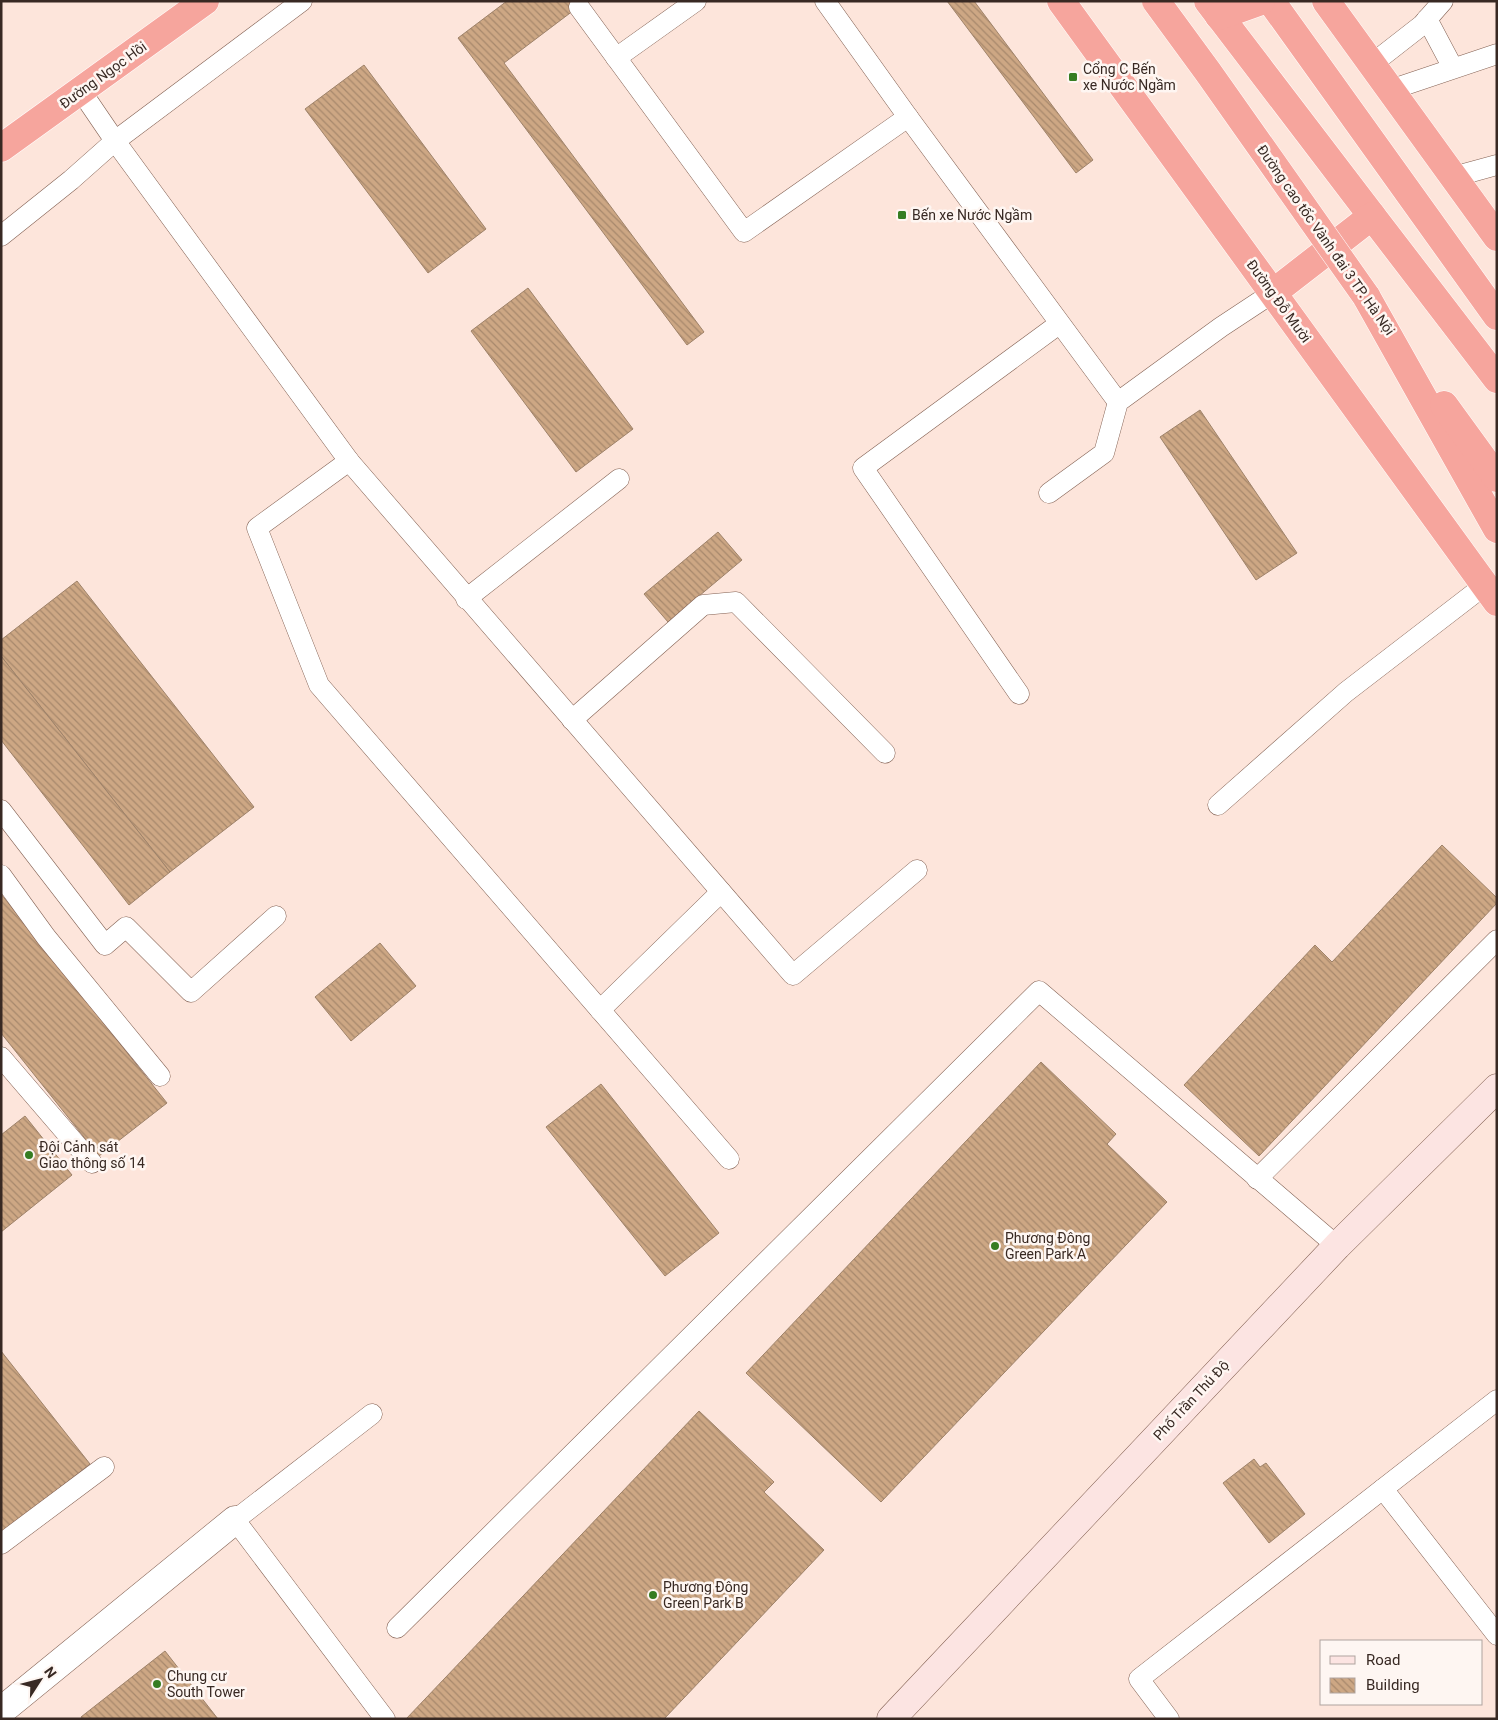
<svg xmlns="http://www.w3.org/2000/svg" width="1498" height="1720" font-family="Roboto,sans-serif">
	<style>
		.building { fill: url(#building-back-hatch); stroke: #9e8269 }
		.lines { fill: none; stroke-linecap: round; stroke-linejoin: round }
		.lane-casing { stroke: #836153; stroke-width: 21 }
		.street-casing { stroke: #836153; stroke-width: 29 }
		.secondary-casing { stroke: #836153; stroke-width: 29 }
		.highway-casing { stroke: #fff; stroke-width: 29 }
		.lane { stroke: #fff; stroke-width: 20 }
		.street { stroke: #fff; stroke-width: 28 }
		.secondary { stroke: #fce4e2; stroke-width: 28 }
		.highway { stroke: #f6a59d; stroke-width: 28 }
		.highway-bridge-casing { stroke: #fff; stroke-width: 29; stroke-linecap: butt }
		.highway-bridge { stroke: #f6a59d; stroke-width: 28 }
		.poi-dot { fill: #367d22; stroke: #fef6f2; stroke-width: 2 }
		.labels { text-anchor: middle; stroke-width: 5; stroke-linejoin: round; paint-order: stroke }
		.poi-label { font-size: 14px; fill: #382923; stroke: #fef6f2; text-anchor: start }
		.street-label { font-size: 14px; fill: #382923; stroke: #fef6f2 }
	</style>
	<defs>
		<pattern id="building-back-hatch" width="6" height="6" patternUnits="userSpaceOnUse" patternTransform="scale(1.25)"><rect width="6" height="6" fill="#cda784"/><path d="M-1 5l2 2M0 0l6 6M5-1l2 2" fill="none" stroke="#a7886c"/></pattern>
	</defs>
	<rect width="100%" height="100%" fill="#fde5db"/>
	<g class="building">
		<polygon points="507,1 586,1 504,63 704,332 687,345 458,38"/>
		<polygon points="947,1 974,1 1093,160 1076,173"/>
		<polygon points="364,65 486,229 428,273 305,109"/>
		<polygon points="528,288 633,429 576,472 471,331"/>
		<polygon points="1200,410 1297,553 1256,580 1160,437"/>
		<polygon points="718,532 742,560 668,622 644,594"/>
		<polygon points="77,581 254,807 170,872 1,656 1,640"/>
		<polygon points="1,656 170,872 129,905 1,740"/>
		<polygon points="1442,845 1497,898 1497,903 1259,1156 1184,1085 1315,945 1332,962"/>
		<polygon points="1,894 167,1103 99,1156 1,1033"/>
		<polygon points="380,943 416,986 351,1041 315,997"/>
		<polygon points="1041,1062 1116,1134 1107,1144 1167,1202 881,1502 746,1373"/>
		<polygon points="601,1084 719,1233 665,1276 546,1127"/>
		<polygon points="25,1116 72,1175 1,1232 1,1135"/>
		<polygon points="1,1351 90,1464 1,1534"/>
		<polygon points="699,1411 774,1482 764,1492 824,1550 739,1640 664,1719 406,1719"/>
		<polygon points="1254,1459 1260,1467 1266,1463 1305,1514 1269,1543 1223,1483"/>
		<polygon points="165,1651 218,1719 82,1719 81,1717"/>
	</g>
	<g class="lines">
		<g class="lane-casing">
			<g id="lane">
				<polyline points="825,1 908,117 1118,402"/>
				<polyline points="579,7 744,232 908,117"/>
				<polyline points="1427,19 1453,68"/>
				<polyline points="616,58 696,1"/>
				<polyline points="1372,64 1422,25 1443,1"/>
				<polyline points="1390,90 1497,54"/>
				<polyline points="81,91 115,141 349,461 793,975 917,870"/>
				<polyline points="1453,177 1497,165"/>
				<polyline points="1,236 71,180 115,141 302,1"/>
				<polyline points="349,461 257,528 319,685 729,1159"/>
				<polyline points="1049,493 1104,453 1118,402 1221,327 1274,292"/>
				<polyline points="466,599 619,479"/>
				<polyline points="1019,694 863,468 1059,324"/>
				<polyline points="572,720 703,605 736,602 885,753"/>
				<polyline points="1218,805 1346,692 1485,585"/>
				<polyline points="1,810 105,945 126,927 191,992 276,916"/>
				<polyline points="1,875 46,937 160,1076"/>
				<polyline points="600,1010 721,892"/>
				<polyline points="1,1057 92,1163"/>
				<polyline points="1257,1179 1497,940"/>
				<polyline points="372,1414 235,1520 385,1719"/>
				<polyline points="1383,1489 1497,1635"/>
				<polyline points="1,1544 104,1467"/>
				<polyline points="397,1628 1039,991 1337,1246"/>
				<polyline points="1169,1719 1139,1679 1497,1400"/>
			</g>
		</g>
		<g class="street-casing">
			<polyline id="street" points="1,1711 235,1520"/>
		</g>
		<g class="secondary-casing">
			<polyline id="secondary" points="891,1719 1337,1246 1497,1088"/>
		</g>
		<g class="highway-casing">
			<g id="highway">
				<polyline points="1061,1 1497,602"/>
				<polyline points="1208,1 1372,216"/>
				<polyline points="1271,1 1497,316"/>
				<polyline points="1326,1 1497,237"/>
				<polyline points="1219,16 1261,1"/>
				<polyline points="1,148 205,1"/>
				<polyline points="1274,292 1372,216 1497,379"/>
				<polyline points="1366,296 1497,529"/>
				<polyline points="1444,405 1497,478"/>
			</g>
		</g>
		<use href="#lane" class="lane"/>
		<use href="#street" class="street"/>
		<use href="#secondary" class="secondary"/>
		<use href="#highway" class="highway"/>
		<g class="highway-bridge-casing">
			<polyline id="highway-bridge" points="1156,1 1208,72 1366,296"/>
		</g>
		<use href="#highway-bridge" class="highway-bridge"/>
	</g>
	<g class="poi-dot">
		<rect x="1068" y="72" width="10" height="10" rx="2.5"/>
		<rect x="897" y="210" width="10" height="10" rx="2.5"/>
		<circle cx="29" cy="1155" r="5"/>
		<circle cx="995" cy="1246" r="5"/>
		<circle cx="653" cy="1595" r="5"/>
		<circle cx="157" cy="1684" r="5"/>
	</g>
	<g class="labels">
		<g class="poi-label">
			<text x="1083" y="74">Cổng C Bến<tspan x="1083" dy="16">xe Nước Ngầm</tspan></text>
			<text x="912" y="220">Bến xe Nước Ngầm</text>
			<text x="39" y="1152">Đội Cảnh sát<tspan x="39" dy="16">Giao thông số 14</tspan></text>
			<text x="1005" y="1243">Phương Đông<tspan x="1005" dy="16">Green Park A</tspan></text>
			<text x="663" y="1592">Phương Đông<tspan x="663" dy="16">Green Park B</tspan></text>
			<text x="167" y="1681">Chung cư<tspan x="167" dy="16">South Tower</tspan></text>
		</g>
		<g class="street-label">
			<text transform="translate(103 75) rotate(-36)" y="5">Đường Ngọc Hồi</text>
			<text transform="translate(1326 240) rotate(55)" y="5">Đường cao tốc Vành đai 3 TP. Hà Nội</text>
			<text transform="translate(1279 301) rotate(54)" y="5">Đường Đỗ Mười</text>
			<text transform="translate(1191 1400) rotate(-47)" y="5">Phố Trần Thủ Độ</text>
		</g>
	</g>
	<rect width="1498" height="1720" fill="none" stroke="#382923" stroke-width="5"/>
	<rect x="1320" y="1640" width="162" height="65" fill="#fef6f2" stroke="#afa49f"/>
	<rect x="1330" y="1656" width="25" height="8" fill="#fce4e2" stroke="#afa49f"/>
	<text x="1366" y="1665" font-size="15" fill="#382923">Road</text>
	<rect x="1330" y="1678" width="25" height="15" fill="url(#building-back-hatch)" stroke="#afa49f"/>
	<text x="1366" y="1690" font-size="15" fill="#382923">Building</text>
	<g transform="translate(40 1680) rotate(54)" stroke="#fef6f2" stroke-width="4" paint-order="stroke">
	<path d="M0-4L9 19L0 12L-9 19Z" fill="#382923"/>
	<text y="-8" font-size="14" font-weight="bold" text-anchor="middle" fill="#382923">N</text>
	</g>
</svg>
